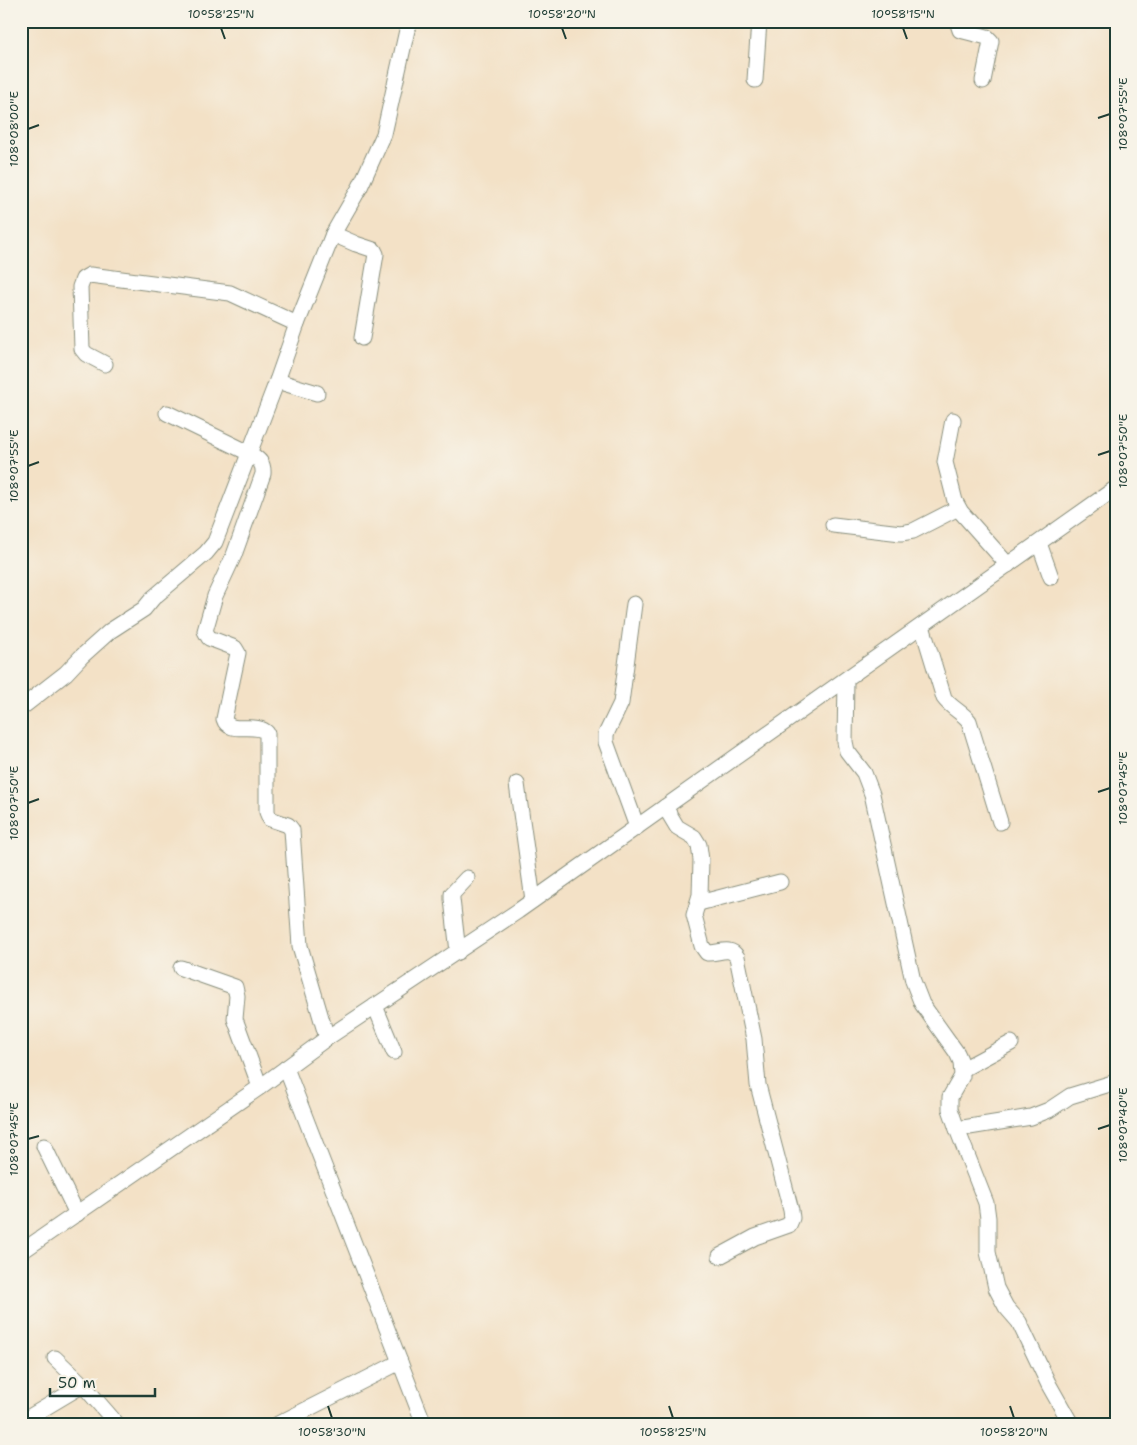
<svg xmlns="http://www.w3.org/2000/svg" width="1137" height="1445" font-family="'Shantell Sans',sans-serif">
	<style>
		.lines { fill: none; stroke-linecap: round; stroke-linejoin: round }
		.minor-casing { stroke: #898f7d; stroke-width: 17 }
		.minor { stroke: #fff; stroke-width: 15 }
		.ticks { fill: none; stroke: #1f3d34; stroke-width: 2 }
		.neatline { fill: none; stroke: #1f3d34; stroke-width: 2 }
		.ticks-label { font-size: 12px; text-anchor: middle; fill: #1f3d34 }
	</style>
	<rect width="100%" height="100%" fill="#f7f3e8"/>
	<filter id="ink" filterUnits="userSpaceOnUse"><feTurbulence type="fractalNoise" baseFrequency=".02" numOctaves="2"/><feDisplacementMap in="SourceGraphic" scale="10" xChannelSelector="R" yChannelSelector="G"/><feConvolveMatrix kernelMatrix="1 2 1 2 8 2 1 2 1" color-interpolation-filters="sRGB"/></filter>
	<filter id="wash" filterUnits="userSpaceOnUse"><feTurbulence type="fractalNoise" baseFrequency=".0096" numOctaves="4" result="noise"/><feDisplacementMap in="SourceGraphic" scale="20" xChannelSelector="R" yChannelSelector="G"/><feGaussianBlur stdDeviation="1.12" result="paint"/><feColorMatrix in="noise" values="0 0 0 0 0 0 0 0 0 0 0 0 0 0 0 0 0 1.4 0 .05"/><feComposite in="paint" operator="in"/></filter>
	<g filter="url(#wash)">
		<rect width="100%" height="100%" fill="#f3e1c6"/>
	</g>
	<g filter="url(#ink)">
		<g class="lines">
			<g class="minor-casing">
				<g id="minor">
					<polyline points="957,21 960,30 987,37 991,41 983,81"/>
					<polyline points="755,80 759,21"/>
					<polyline points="333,234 356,244 374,250 376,254 362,338"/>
					<polyline points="105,364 86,354 82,349 80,287 83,279 90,275 230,293 297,324"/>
					<polyline points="277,381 317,393"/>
					<path d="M167,413L249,453C258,459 264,462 263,474L234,555L215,596L205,631L209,638L235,648L238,653L224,719C229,736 256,721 267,733V812L270,819L288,825L292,830L300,946L327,1038"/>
					<polyline points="953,420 945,462 955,501 961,512 1008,565"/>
					<polyline points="833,525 901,533 913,531 958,508"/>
					<polyline points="1039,543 1051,577"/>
					<polyline points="634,604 621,703 606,734 606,742 637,827"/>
					<path d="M922,626L944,698C951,708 962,712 969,721L1000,822"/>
					<polyline points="846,680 845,742 847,751 864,773 872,794 913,981 922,1004 957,1053 961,1062 962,1076 950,1097 950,1109 957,1129 986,1203 988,1218 988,1252 996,1288 1006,1307 1019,1322 1049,1385 1071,1424"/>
					<polyline points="21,708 66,673 81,657 110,631 144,609 153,598 206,553 215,542 277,381 297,324 333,234 360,187 384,134 409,21"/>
					<polyline points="517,784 533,900"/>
					<path d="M665,807L677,827L694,837L699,845L701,860L700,895L694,915L702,946L707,953C718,954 730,945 737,957L754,1039L758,1085L791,1210L792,1218L789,1225L755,1237L720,1256"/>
					<polyline points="699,903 780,882"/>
					<polyline points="458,952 452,899 452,894 467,878"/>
					<polyline points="181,968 235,987 237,996 235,1019 260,1087"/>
					<polyline points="375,1006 394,1052"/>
					<polyline points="286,1068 424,1424"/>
					<polyline points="963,1069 1011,1043"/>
					<polyline points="957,1129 1031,1117 1049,1110 1070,1096 1116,1082"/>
					<polyline points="44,1146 77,1214"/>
					<polyline points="21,1252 260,1087 327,1038 518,911 1116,488"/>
					<polyline points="55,1358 83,1385 117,1424"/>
					<polyline points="21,1422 83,1385"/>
					<polyline points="278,1424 400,1362"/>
				</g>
			</g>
			<use href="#minor" class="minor"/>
		</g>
	</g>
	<path class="ticks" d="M221,28L225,39M562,28L566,39M903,28L907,39M1098,118L1110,114M28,129L39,125M1098,455L1110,451M28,466L39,462M1098,792L1110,788M28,803L39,799M1098,1129L1110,1125M28,1139L39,1136M328,1406L332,1418M669,1406L673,1418M1010,1406L1014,1418"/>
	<rect width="1137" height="1445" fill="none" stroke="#f7f3e8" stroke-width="55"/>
	<path d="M50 1388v8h105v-8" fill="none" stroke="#1f3d34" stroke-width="2.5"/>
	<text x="58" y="1388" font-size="15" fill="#1f3d34" stroke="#f7f3e8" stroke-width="4" paint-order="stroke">50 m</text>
	<rect x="28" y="28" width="1082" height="1390" class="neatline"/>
	<g class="ticks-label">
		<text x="221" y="18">10°58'25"N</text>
		<text x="562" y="18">10°58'20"N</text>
		<text x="903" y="18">10°58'15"N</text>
		<text transform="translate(1123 114) rotate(-90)" y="4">108°07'55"E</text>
		<text transform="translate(14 129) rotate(-90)" y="4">108°08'00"E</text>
		<text transform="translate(1123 451) rotate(-90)" y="4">108°07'50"E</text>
		<text transform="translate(14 466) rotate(-90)" y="4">108°07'55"E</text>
		<text transform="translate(1123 788) rotate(-90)" y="4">108°07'45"E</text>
		<text transform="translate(14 803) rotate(-90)" y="4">108°07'50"E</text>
		<text transform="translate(1123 1125) rotate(-90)" y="4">108°07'40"E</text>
		<text transform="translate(14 1139) rotate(-90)" y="4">108°07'45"E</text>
		<text x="332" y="1436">10°58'30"N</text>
		<text x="673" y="1436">10°58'25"N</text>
		<text x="1014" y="1436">10°58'20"N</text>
	</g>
</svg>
